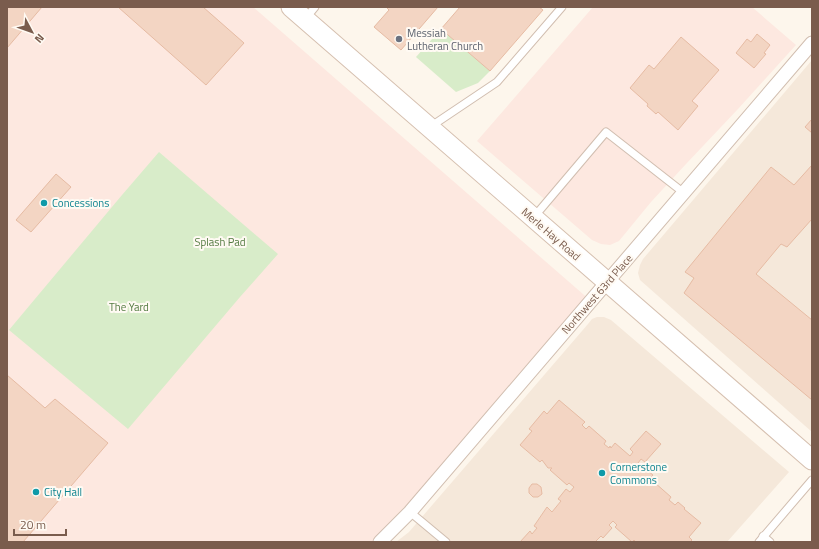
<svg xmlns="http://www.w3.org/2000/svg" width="819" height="549" font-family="'Titillium Web',sans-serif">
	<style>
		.residential { fill: #f5e8da }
		.commercial { fill: #fde8e0 }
		.green { fill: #d8ecc9 }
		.building { fill: #f3d5c3; stroke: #e6bba3 }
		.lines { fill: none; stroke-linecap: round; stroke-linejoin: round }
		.service-casing { stroke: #d1beb0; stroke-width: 9 }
		.minor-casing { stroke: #d1beb0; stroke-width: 15 }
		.secondary-casing { stroke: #d6c0b0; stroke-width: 21 }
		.service { stroke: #fff; stroke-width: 7 }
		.minor { stroke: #fff; stroke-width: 13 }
		.secondary { stroke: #fff; stroke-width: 19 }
		.worship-dot { fill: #6b7280; stroke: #fffaf3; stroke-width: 1.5 }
		.culture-dot { fill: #0f9aa8; stroke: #fffaf3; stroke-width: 1.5 }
		.labels { text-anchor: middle; stroke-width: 4; stroke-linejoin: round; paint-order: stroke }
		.worship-label { font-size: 11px; fill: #5b616d; stroke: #fffaf3; text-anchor: start }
		.culture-label { font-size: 11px; fill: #0d838f; stroke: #fffaf3; text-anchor: start }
		.street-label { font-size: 11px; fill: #7a5c4d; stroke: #fffaf3 }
		.park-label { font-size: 11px; fill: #537a41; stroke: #fffaf3 }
	</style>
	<rect width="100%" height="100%" fill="#fdf6ec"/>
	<g class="residential">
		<polygon points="812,60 812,432 640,280 638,273 640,265 643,259"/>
		<polygon points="597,317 604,317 611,320 789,472 727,542 396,542 409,532 588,324 592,319"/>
	</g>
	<g class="commercial">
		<polygon points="7,7 253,7 591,301 380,542 7,542"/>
		<polygon points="593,7 752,7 796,45 738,109 686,164 651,202 619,241 610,245 601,244 592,240 477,141"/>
	</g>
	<g class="green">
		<polygon points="441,29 490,71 478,83 456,92 416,57"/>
		<polygon points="159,152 278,254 240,297 128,429 9,330 122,195"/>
	</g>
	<g class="building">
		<polygon points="7,7 42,7 7,48"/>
		<polygon points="118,7 203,7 244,43 206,85"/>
		<polygon points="386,7 438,7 401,50 374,27 389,10"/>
		<polygon points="460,7 539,7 543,10 490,71 441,29"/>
		<polygon points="757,34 770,45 764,53 766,54 754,68 736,53 747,39 751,42"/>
		<polygon points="681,37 719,70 692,101 698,106 678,130 658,112 656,114 647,106 648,104 630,88 649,65 654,69"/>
		<polygon points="812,119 812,133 805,127"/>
		<polygon points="812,165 812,219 787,247 781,244 756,274 812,320 812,400 684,293 694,278 685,272 771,167 794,185"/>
		<polygon points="56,174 71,187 31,232 16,220"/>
		<polygon points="7,375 45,408 55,399 108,443 23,542 7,542"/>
		<polygon points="559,400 585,422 582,425 586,429 589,426 606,441 604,444 609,448 610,446 611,448 615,443 630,456 633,452 630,449 646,431 661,444 645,462 641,459 638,463 653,475 647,481 651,485 654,482 671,497 669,500 675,505 678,502 685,508 684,509 701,523 689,537 692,540 690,542 636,542 634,540 632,542 615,527 617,525 613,521 609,525 612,528 603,538 601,536 595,542 520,542 530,531 532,534 537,528 534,526 547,507 552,512 561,501 558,499 566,489 570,492 574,487 569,483 567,485 550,470 552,468 548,468 542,460 540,462 520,445 532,431 529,429 544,411 547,414"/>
		<polygon points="532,484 537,484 541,487 542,494 538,497 533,497 529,493 529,488"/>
	</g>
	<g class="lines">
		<g class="service-casing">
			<g id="service">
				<polyline points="305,19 315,7"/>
				<polyline points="430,127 497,82 562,7"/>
				<polyline points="534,217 606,132 684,193"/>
				<polyline points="410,512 446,542"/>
				<polyline points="763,536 770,542"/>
				<polyline points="759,542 812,480"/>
			</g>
		</g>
		<g class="minor-casing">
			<polyline id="minor" points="380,542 410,512 812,43"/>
		</g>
		<g class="secondary-casing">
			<polyline id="secondary" points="291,7 812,460"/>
		</g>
		<use href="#service" class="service"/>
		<use href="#minor" class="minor"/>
		<use href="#secondary" class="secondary"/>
	</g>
	<circle class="worship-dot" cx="399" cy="39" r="4"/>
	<g class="culture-dot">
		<circle cx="44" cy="203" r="4"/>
		<circle cx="602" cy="473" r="4"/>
		<circle cx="36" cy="492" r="4"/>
	</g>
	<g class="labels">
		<g class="worship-label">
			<text x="407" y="37">Messiah<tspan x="407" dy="13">Lutheran Church</tspan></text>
		</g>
		<g class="culture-label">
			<text x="52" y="207">Concessions</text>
			<text x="610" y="471">Cornerstone<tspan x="610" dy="13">Commons</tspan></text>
			<text x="44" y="496">City Hall</text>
		</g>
		<g class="street-label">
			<text transform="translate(551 234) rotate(41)" y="4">Merle Hay Road</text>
			<text transform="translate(597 294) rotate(-49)" y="4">Northwest 63rd Place</text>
		</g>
		<g class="park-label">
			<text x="220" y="246">Splash Pad</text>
			<text x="129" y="311">The Yard</text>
		</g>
	</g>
	<rect width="819" height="549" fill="none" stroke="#7a5c4d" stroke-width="16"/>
	<g transform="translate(32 32) rotate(131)" stroke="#fffaf3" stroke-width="3" paint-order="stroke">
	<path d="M0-3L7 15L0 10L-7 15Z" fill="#7a5c4d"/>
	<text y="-6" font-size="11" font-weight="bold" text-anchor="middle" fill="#7a5c4d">N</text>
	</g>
	<path d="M14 529v6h52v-6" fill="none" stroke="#7a5c4d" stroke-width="2"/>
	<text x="20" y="529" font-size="12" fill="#7a5c4d" stroke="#fffaf3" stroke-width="3" paint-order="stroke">20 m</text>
</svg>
